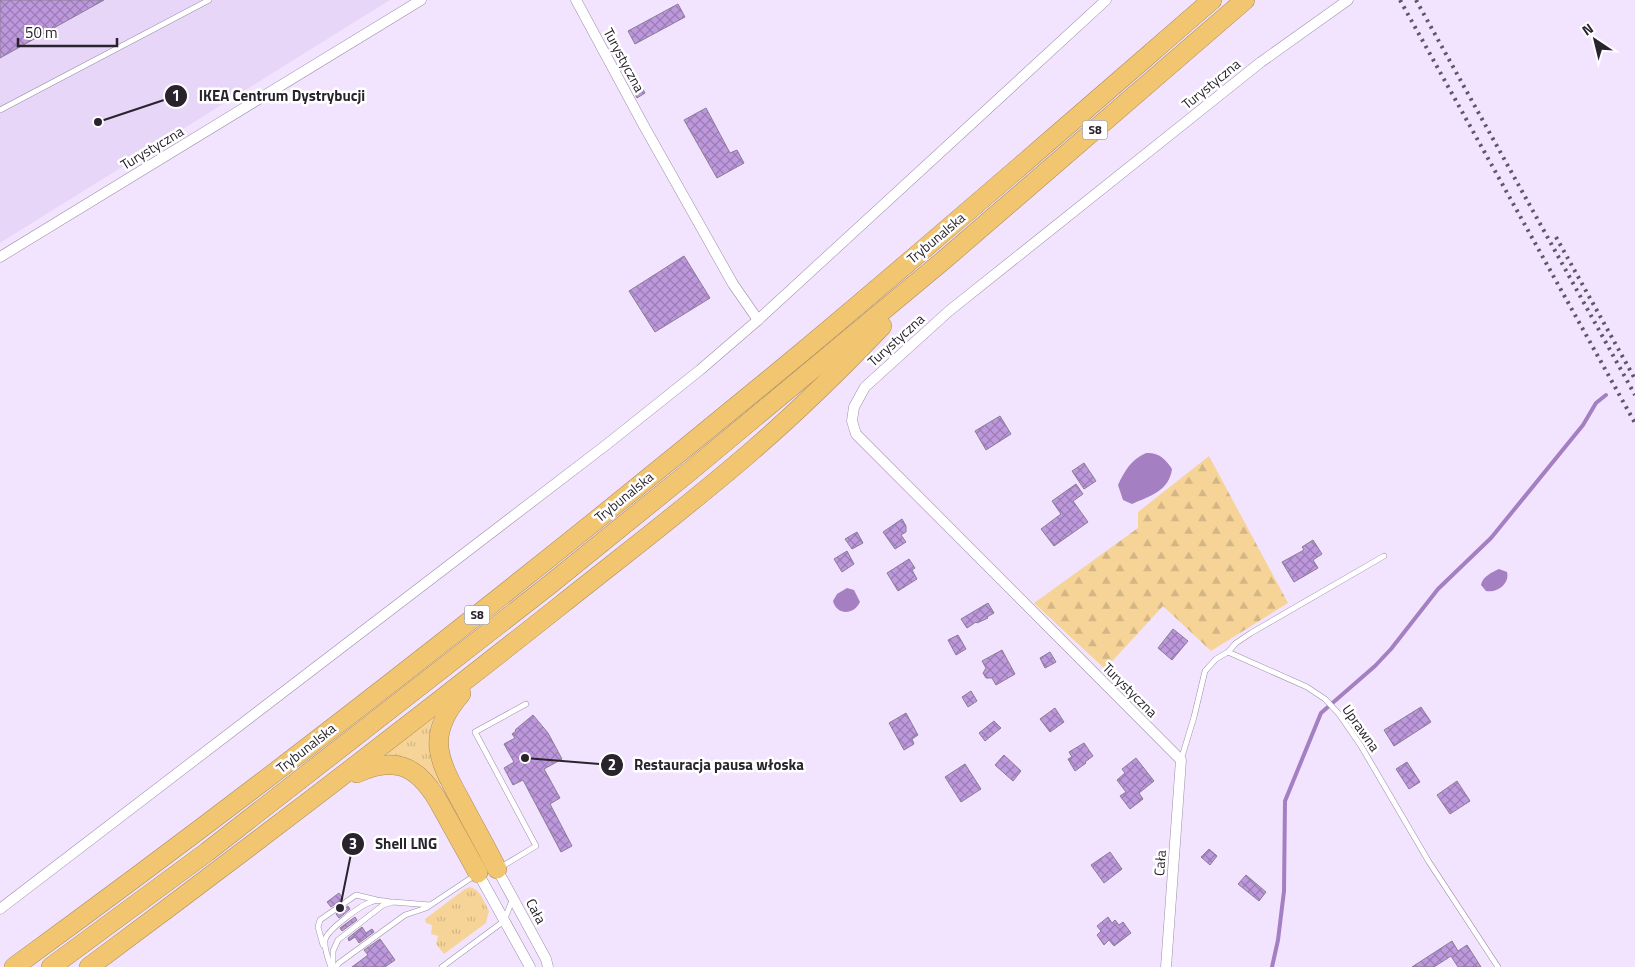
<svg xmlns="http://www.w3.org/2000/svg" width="1635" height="967" font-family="'Titillium Web',sans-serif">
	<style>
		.built { fill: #e8d6f8 }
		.grass { fill: url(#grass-tufts) }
		.forest { fill: url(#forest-firs) }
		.water { fill: #a47fc2 }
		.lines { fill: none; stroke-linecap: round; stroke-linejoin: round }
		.stream { stroke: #a47fc2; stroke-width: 4 }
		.building { fill: url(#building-cross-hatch); stroke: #8a7d95 }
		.lane-casing { stroke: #9b8ea7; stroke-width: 6 }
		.street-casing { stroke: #9b8ea7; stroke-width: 11 }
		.highway-casing { stroke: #ab8c59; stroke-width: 20 }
		.lane { stroke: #fff; stroke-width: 5 }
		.street { stroke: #fff; stroke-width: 10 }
		.highway { stroke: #f2c571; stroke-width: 19 }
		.rail { stroke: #5f5765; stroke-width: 4; stroke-dasharray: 2.5 5; stroke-linecap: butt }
		.labels { text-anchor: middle; stroke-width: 5; stroke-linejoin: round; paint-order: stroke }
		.shield { fill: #fff; stroke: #68656b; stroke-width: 1 }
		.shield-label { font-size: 12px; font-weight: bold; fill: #28232c }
		.street-label { font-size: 14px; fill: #28232c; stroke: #fff }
		.leader { fill: none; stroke: #28232c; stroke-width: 2 }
		.callout-dot { fill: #28232c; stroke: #fff; stroke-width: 2 }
		.mark-label { font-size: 15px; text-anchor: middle; font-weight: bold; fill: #fff }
		.callout-label { font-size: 15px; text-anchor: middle; font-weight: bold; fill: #28232c; stroke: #fff; stroke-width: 5; stroke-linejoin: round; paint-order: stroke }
	</style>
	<defs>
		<pattern id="grass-tufts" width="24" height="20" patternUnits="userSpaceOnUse" patternTransform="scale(1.25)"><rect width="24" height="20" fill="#f6d498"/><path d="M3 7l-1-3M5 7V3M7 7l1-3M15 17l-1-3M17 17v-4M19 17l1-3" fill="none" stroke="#d3b683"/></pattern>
		<pattern id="forest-firs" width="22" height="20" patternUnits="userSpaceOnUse" patternTransform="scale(1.25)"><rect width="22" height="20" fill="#f6d498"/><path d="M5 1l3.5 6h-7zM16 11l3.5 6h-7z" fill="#d3b683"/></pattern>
		<pattern id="building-cross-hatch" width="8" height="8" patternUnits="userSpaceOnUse" patternTransform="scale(1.25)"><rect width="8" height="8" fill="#be98dd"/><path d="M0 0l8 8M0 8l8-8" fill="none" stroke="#9a7cb3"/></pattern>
	</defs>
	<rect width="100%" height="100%" fill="#f2e4fe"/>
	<polygon class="built" points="0,0 390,0 0,243"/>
	<g class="grass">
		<path d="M433,718C425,742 431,763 442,785C434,782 431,773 424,768C413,759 399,756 385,754Z"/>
		<path d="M470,887C481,890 484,902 489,911L486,923L444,954L436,944L438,936L431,934L432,925L426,923L425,919L465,889Z"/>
	</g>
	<polygon class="forest" points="1209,456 1288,603 1211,651 1163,606 1105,669 1034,603 1138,528 1138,512"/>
	<g class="water">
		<path d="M1146,453C1158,452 1166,459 1172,469C1169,491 1150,496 1132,504L1123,500L1118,485C1125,470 1131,460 1146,453Z"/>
		<path d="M1499,569L1507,572C1510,584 1497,593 1486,591L1481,585C1482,577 1492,572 1499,569Z"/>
		<path d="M847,588L854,590L860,602C854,615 837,616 833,601L837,594Z"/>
	</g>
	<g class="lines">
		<polyline class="stream" points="1272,967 1278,940 1284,891 1285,801 1321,713 1375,666 1391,649 1438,589 1491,538 1583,425 1596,403 1606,395"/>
	</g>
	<g class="building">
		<polygon points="0,0 104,0 0,58"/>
		<polygon points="678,4 685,17 635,44 628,31"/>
		<polygon points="630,66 645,93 637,98 622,70"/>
		<polygon points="706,108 730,153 737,150 744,163 717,178 684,120"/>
		<polygon points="684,256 710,298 655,332 629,291"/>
		<polygon points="1000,416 1011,434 986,450 975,431"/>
		<polygon points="1084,463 1096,481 1084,489 1072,471"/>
		<polygon points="1076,484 1083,494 1073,501 1088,522 1054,546 1041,529 1061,514 1052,501"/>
		<polygon points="902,519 906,526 906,532 901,535 906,542 895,549 883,532"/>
		<polygon points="857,532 863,543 852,549 845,539"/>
		<polygon points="1313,540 1322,554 1313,560 1318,568 1294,582 1282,562 1304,550 1302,547"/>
		<polygon points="847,551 854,564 842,572 834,559"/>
		<polygon points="909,559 915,568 912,570 917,579 898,591 887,573"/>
		<polygon points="988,603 994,613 987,617 988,618 977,623 976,622 967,628 961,619"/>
		<polygon points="1173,629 1188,641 1172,660 1158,648"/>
		<polygon points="958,635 966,649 956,655 948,640"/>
		<polygon points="1002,650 1015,674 996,685 992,678 986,678 983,673 986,668 982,661"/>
		<polygon points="1050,652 1056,662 1045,668 1040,658"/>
		<polygon points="971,691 977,701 968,707 962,697"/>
		<polygon points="1421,707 1431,722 1394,746 1384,730"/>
		<polygon points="1055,708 1064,722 1050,732 1040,719"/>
		<polygon points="906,713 918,735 912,739 914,744 904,750 889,723"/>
		<polygon points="533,715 548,733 562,759 544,769 560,798 550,804 572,846 561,852 523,780 513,785 504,768 514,762 504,744 515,738 512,734 516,731 515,730"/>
		<polygon points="994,721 1001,728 985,741 979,733"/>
		<polygon points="1084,743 1093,756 1085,762 1086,763 1075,771 1068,759 1072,757 1069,752"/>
		<polygon points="1004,755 1021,771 1013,781 995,765"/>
		<polygon points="1136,758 1154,781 1139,793 1143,799 1130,809 1120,796 1126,792 1117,780 1125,773 1122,769"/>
		<polygon points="1407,762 1420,782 1409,789 1396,769"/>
		<polygon points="965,764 981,789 961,802 945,777"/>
		<polygon points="1457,781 1470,801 1450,814 1437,795"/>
		<polygon points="1209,849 1217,856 1210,865 1201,857"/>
		<polygon points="1110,852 1122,869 1104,883 1091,865"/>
		<polygon points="1246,875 1266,892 1259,901 1238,884"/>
		<polygon points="339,893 343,899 331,907 327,902"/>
		<polygon points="348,906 350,909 339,918 336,914"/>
		<polygon points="355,917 357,920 342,931 340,928"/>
		<polygon points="1108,917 1112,923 1115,920 1119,925 1123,922 1131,933 1114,946 1109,940 1104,945 1097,935 1101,931 1097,926"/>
		<polygon points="362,927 366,933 372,929 374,932 359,943 355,937 349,941 348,938"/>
		<polygon points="380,939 395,960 385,967 352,967 368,955 364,950"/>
		<polygon points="1452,941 1458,951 1467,945 1481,967 1458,967 1451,956 1434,967 1412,967"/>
	</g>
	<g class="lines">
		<g class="lane-casing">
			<g id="lane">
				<polyline points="0,110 209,0"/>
				<polyline points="1228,652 1236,643 1251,633 1384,556"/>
				<polyline points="1181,760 1194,717 1205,671 1216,659 1228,652 1307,687 1325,699 1339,714 1361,746 1429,862 1498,967"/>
				<polyline points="501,867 536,846 475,732 526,704"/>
				<polyline points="323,945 318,927 320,920 356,895 377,900"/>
				<path d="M331,967C328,959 324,949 325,940C327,930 361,905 371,902C377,899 384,901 390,902"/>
				<polyline points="333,967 333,951 338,940 383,905 393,902 430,905"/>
				<polyline points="336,967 339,963 405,915 426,908 474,876"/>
				<polyline points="442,967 504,921 513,898"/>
			</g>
		</g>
		<g class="street-casing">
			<g id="street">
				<polyline points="576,0 644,126 733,284 758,320"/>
				<polyline points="0,257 421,0"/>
				<polyline points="497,869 546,959 548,967"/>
				<polyline points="478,873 530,967"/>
				<polyline points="0,909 606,445 700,370 758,320 1106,0"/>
				<polyline points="1166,967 1181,760 856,434 852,421 854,407 865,387 949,311 1261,62 1348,0"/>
			</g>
		</g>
		<g class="highway-casing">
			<g id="highway">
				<path d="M461,694C424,736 439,761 463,805C474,826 486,847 497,869"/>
				<path d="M357,773C394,756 416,765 437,799L478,873"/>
				<path d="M14,967C283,771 545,565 801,353C940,237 1076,118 1212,0"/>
				<polyline points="51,967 207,852 548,586 689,472 945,259 1245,0"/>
				<path d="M89,967C248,849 406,728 561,605C625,554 691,504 753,450C798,411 841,369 882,326"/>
			</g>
		</g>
		<use href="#lane" class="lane"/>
		<use href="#street" class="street"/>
		<use href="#highway" class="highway"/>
		<g class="rail">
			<polyline points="1400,0 1635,423"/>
			<polyline points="1416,0 1635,395"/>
			<polyline points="1556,237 1635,379"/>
		</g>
	</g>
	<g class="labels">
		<g class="shield">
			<rect x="1082.5" y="120.5" width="25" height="19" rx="4"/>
			<rect x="464.5" y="605.5" width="25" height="19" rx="4"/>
		</g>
		<g class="shield-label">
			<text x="1095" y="134">S8</text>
			<text x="477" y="619">S8</text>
		</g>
		<g class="street-label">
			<text transform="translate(624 60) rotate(62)" y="5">Turystyczna</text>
			<text transform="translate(1211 84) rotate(-39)" y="5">Turystyczna</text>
			<text transform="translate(152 148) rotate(-31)" y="5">Turystyczna</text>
			<text transform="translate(936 238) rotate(-40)" y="5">Trybunalska</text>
			<text transform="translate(896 340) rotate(-42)" y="5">Turystyczna</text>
			<text transform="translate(624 497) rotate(-39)" y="5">Trybunalska</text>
			<text transform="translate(1130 690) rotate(45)" y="5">Turystyczna</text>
			<text transform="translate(1361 728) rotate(55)" y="5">Uprawna</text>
			<text transform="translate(306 748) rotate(-38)" y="5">Trybunalska</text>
			<text transform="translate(1160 863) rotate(-86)" y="5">Cała</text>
			<text transform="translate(536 911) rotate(62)" y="5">Cała</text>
		</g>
	</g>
	<path class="leader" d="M98 122L176 96M525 758L612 765M340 908L353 844"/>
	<g class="callout-dot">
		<circle cx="98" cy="122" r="5"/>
		<circle cx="525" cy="758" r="5"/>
		<circle cx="340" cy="908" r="5"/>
		<circle cx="176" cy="96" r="12"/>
		<circle cx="612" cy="765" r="12"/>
		<circle cx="353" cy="844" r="12"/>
	</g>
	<g class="mark-label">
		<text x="176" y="101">1</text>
		<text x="612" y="770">2</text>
		<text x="353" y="849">3</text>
	</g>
	<g class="callout-label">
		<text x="282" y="101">IKEA Centrum Dystrybucji</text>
		<text x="719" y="770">Restauracja pausa włoska</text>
		<text x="406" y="849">Shell LNG</text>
	</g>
	<g transform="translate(1595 40) rotate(325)" stroke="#ffffff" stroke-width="4" paint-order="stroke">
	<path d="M0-4L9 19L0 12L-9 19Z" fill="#28232c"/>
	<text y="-8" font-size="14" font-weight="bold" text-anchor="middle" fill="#28232c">N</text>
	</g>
	<path d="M18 38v8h99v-8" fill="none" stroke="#28232c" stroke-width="2.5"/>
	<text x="25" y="38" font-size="15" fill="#28232c" stroke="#ffffff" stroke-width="4" paint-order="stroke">50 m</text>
</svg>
